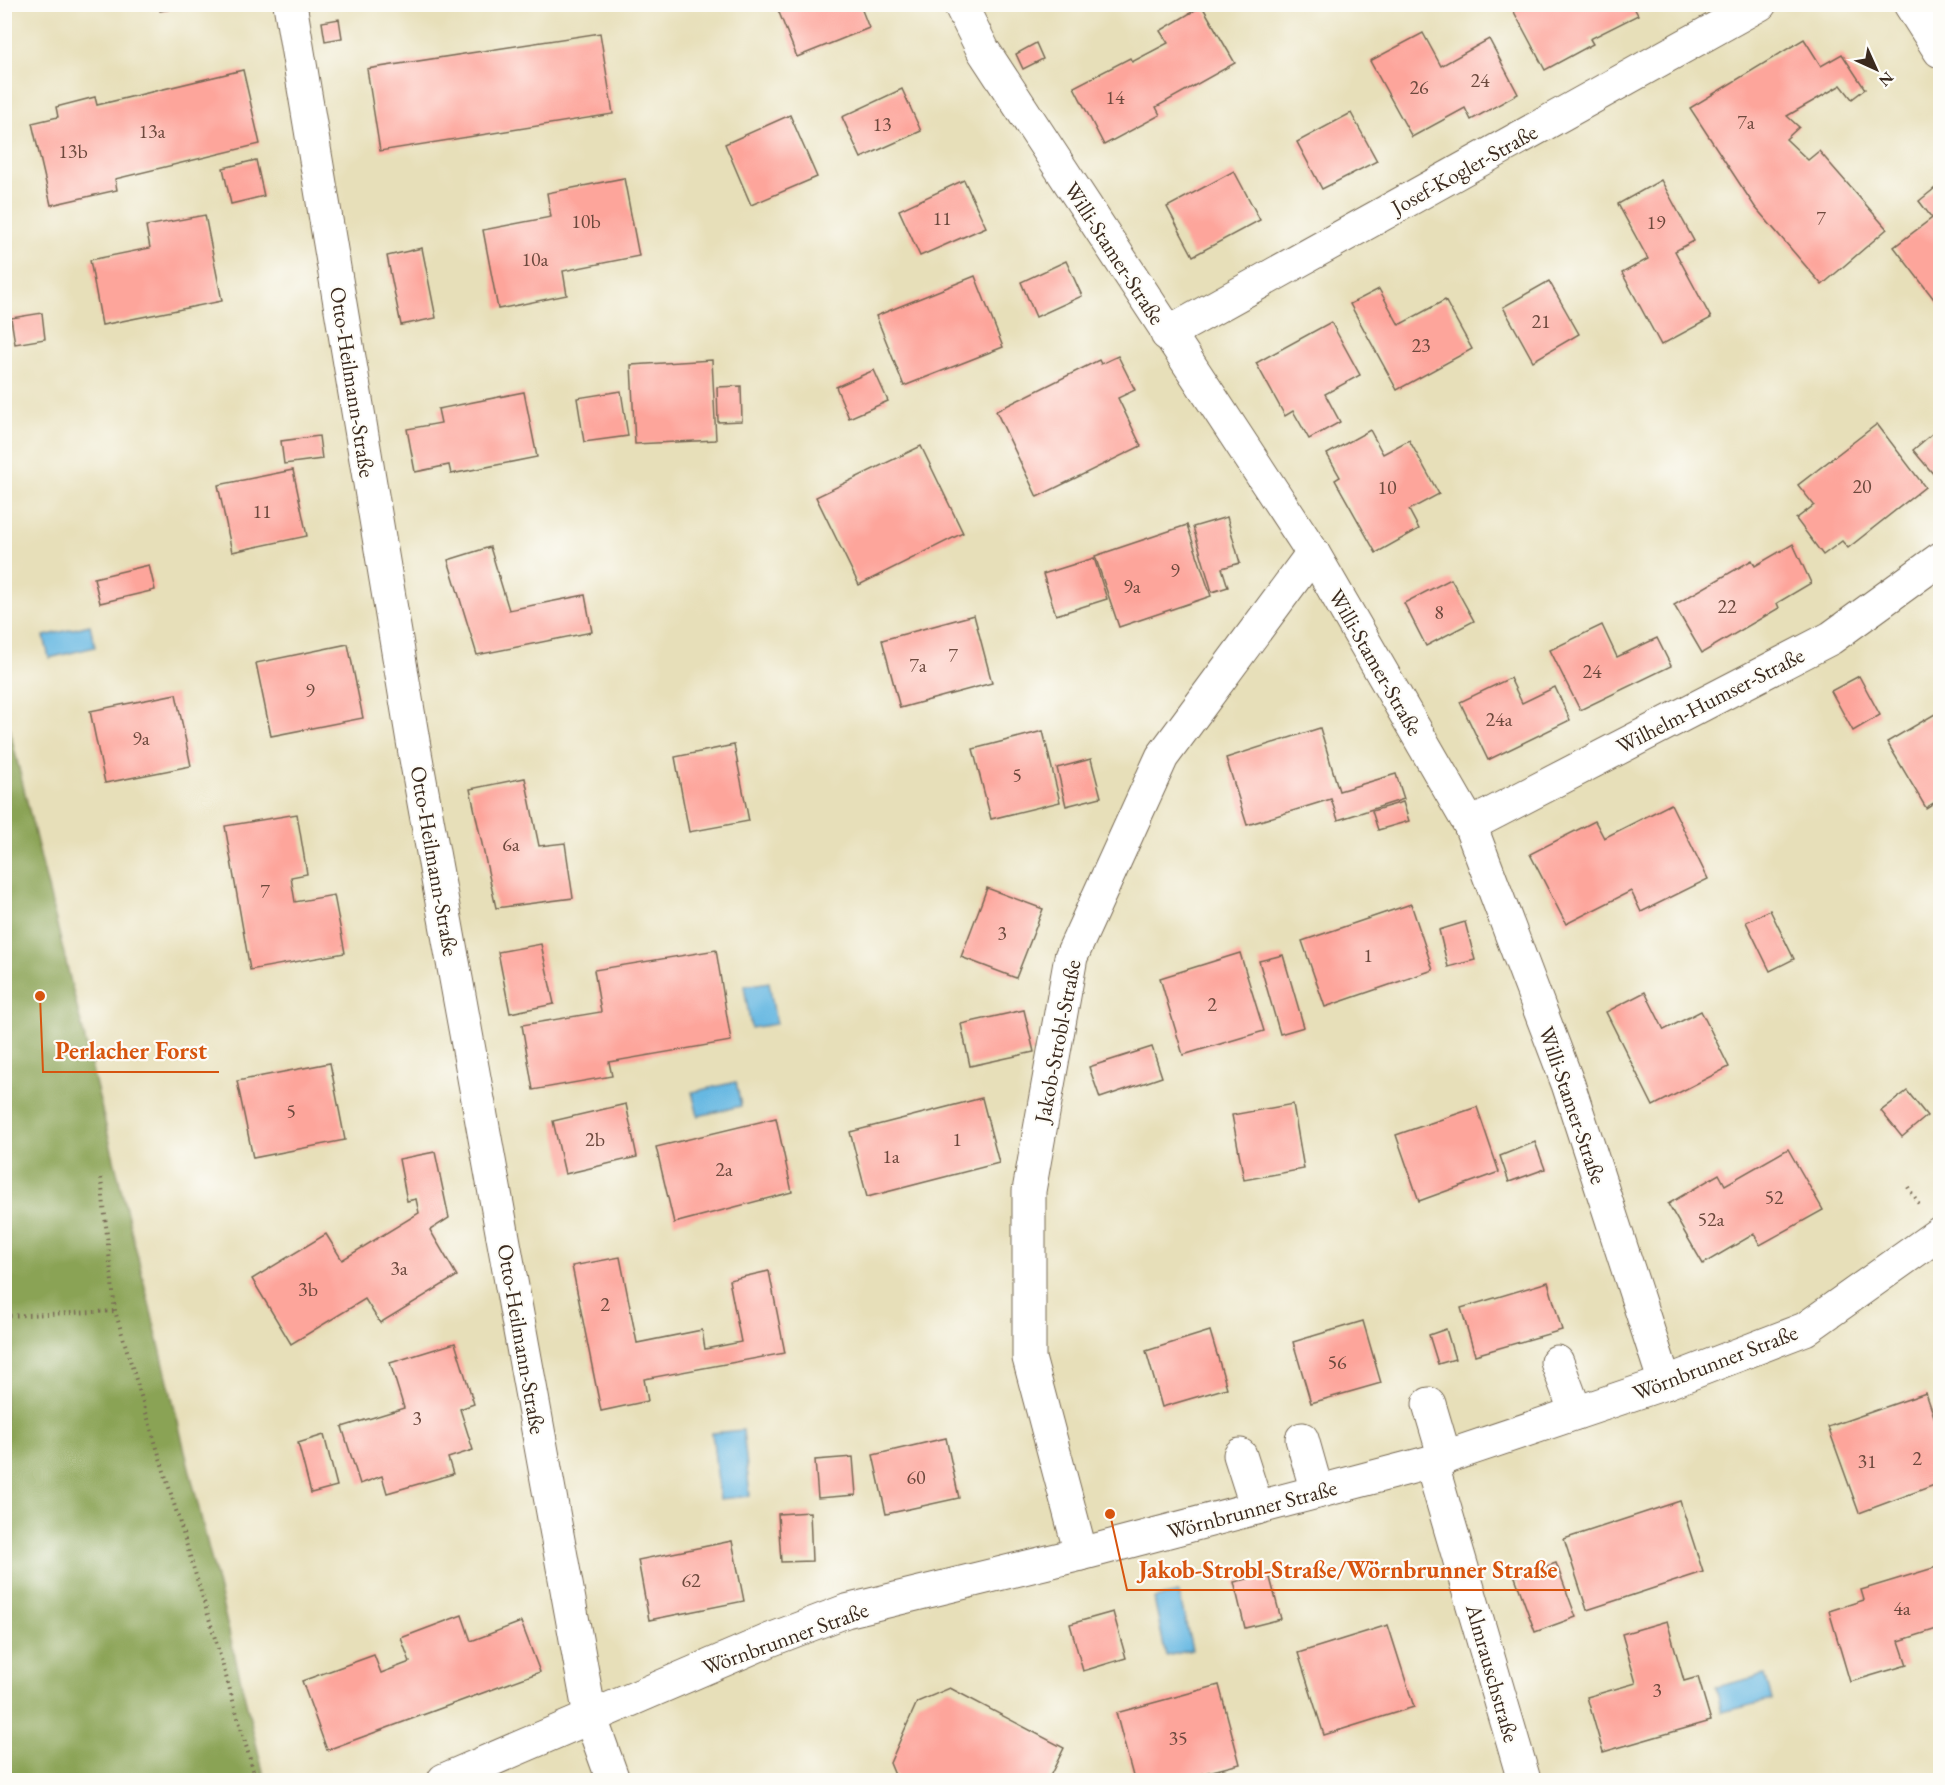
<svg xmlns="http://www.w3.org/2000/svg" width="1945" height="1785" font-family="'EB Garamond',serif">
	<style>
		.forest { fill: #8aa354; stroke: #626639; stroke-width: 1.5 }
		.water { fill: #66b8e2; stroke: #507180; stroke-width: 1.5 }
		.building { fill: #fda59b }
		.lines { fill: none; stroke-linecap: round; stroke-linejoin: round }
		.minor-casing { stroke: #776954; stroke-width: 35 }
		.path { stroke: #776954; stroke-width: 4; stroke-dasharray: 1.5 4.5; stroke-linecap: butt }
		.minor { stroke: #fff; stroke-width: 33 }
		.labels { text-anchor: middle; stroke-width: 4.5; stroke-linejoin: round; paint-order: stroke }
		.number-label { font-size: 20px; fill: #6c493d }
		.street-label { font-size: 22px; fill: #3b2a1e; stroke: #fdfcf7 }
		.leader { fill: none; stroke: #d7540e; stroke-width: 2 }
		.callout-dot { fill: #d7540e; stroke: #fdfcf7; stroke-width: 2 }
		.callout-label { font-size: 24px; text-anchor: middle; font-weight: bold; fill: #d7540e; stroke: #fdfcf7; stroke-width: 4.5; stroke-linejoin: round; paint-order: stroke }
	</style>
	<rect width="100%" height="100%" fill="#fdfcf7"/>
	<filter id="ink" filterUnits="userSpaceOnUse"><feTurbulence type="fractalNoise" baseFrequency=".0167" numOctaves="2"/><feDisplacementMap in="SourceGraphic" scale="12" xChannelSelector="R" yChannelSelector="G"/><feConvolveMatrix kernelMatrix="1 2 1 2 8 2 1 2 1" color-interpolation-filters="sRGB"/></filter>
	<filter id="wash" filterUnits="userSpaceOnUse"><feTurbulence type="fractalNoise" baseFrequency=".008" numOctaves="4" result="noise"/><feDisplacementMap in="SourceGraphic" scale="24" xChannelSelector="R" yChannelSelector="G"/><feGaussianBlur stdDeviation="1.35" result="paint"/><feColorMatrix in="noise" values="0 0 0 0 0 0 0 0 0 0 0 0 0 0 0 0 0 1.4 0 .05"/><feComposite in="paint" operator="in"/></filter>
	<g filter="url(#wash)">
		<rect width="100%" height="100%" fill="#e7dfb9"/>
		<polygon class="forest" points="4,707 265,1780 5,1780"/>
		<g class="water">
			<polygon points="90,625 95,647 49,658 44,636"/>
			<polygon points="769,982 776,1024 751,1028 744,986"/>
			<polygon points="736,1082 741,1106 698,1116 692,1092"/>
			<polygon points="743,1430 750,1496 720,1499 712,1433"/>
			<polygon points="1179,1593 1192,1650 1166,1656 1154,1598"/>
			<polygon points="1765,1675 1772,1700 1722,1712 1716,1687"/>
		</g>
		<g id="blocks">
			<g class="building">
				<polygon points="159,4 190,4 190,6 160,11"/>
				<polygon points="1522,4 1632,4 1638,15 1590,39 1593,44 1545,70 1513,10"/>
				<polygon points="776,5 860,5 869,28 797,57"/>
				<polygon points="1202,6 1235,63 1156,107 1160,115 1104,145 1074,87 1130,58 1132,62 1168,43 1160,31"/>
				<polygon points="339,19 342,38 325,41 322,22"/>
				<polygon points="600,33 613,114 380,151 367,69"/>
				<polygon points="1423,33 1441,66 1489,39 1518,94 1471,120 1465,108 1412,137 1370,61"/>
				<polygon points="1804,39 1821,66 1842,54 1865,89 1852,99 1841,85 1787,116 1799,127 1786,139 1808,160 1819,151 1887,229 1822,285 1755,207 1690,108"/>
				<polygon points="1036,43 1043,59 1023,69 1016,54"/>
				<polygon points="243,70 260,144 115,179 117,190 51,205 32,123 58,117 56,107 95,97 97,105"/>
				<polygon points="902,89 921,131 861,158 842,117"/>
				<polygon points="1351,113 1377,161 1322,189 1297,142"/>
				<polygon points="790,115 817,177 751,205 725,144"/>
				<polygon points="256,160 264,196 231,204 223,168"/>
				<polygon points="1234,171 1260,220 1193,256 1167,207"/>
				<polygon points="624,178 639,256 563,271 567,295 498,309 483,230 551,217 547,193"/>
				<polygon points="964,180 986,227 920,256 899,210"/>
				<polygon points="1661,180 1694,241 1675,251 1711,318 1661,345 1622,273 1648,259 1618,204"/>
				<polygon points="1940,184 1940,307 1894,247 1932,218 1919,201"/>
				<polygon points="205,215 222,301 102,325 90,260 150,248 146,226"/>
				<polygon points="422,248 436,318 401,325 387,256"/>
				<polygon points="1066,261 1082,296 1036,317 1021,282"/>
				<polygon points="975,276 1003,347 904,386 876,316"/>
				<polygon points="1549,281 1579,334 1533,361 1503,307"/>
				<polygon points="1379,289 1399,325 1445,300 1472,349 1397,390 1350,304"/>
				<polygon points="42,313 45,339 15,344 11,318"/>
				<polygon points="1331,322 1360,375 1325,394 1340,422 1309,439 1293,411 1285,416 1256,363"/>
				<polygon points="1118,356 1135,390 1118,398 1141,446 1037,497 996,411 1099,360 1101,364"/>
				<polygon points="712,360 716,440 635,444 631,365"/>
				<polygon points="874,370 888,401 849,418 836,387"/>
				<polygon points="741,386 742,421 718,422 717,387"/>
				<polygon points="621,391 628,436 584,442 577,398"/>
				<polygon points="524,392 537,457 451,474 449,465 415,472 407,429 441,423 438,409"/>
				<polygon points="1877,424 1925,487 1848,548 1842,541 1823,555 1796,519 1814,505 1798,485"/>
				<polygon points="1940,427 1940,482 1913,450"/>
				<polygon points="1370,430 1383,454 1409,440 1439,494 1409,510 1419,529 1376,553 1335,480 1340,477 1327,454"/>
				<polygon points="319,436 322,459 284,464 281,441"/>
				<polygon points="921,446 963,533 859,585 816,497"/>
				<polygon points="293,470 307,536 232,552 218,485"/>
				<polygon points="1227,517 1240,563 1222,568 1228,587 1212,592 1193,527"/>
				<polygon points="1187,525 1211,596 1119,627 1095,556"/>
				<polygon points="1793,544 1811,583 1777,603 1779,608 1702,653 1674,605 1752,560 1755,566"/>
				<polygon points="490,547 509,610 585,595 592,632 477,655 448,560"/>
				<polygon points="1094,558 1107,599 1056,615 1043,574"/>
				<polygon points="149,565 155,590 100,603 94,578"/>
				<polygon points="1451,579 1474,621 1426,646 1404,603"/>
				<polygon points="974,615 992,683 900,708 882,640"/>
				<polygon points="1602,625 1617,657 1657,638 1671,666 1580,710 1550,650"/>
				<polygon points="348,644 363,718 271,736 256,663"/>
				<polygon points="1859,676 1880,715 1853,731 1831,691"/>
				<polygon points="1510,678 1522,703 1555,687 1570,720 1488,760 1460,702"/>
				<polygon points="176,694 191,766 105,783 90,711"/>
				<polygon points="1940,711 1940,799 1926,808 1887,742"/>
				<polygon points="1320,728 1339,791 1396,774 1404,799 1338,820 1331,799 1247,825 1226,758"/>
				<polygon points="1043,731 1060,802 991,819 973,749"/>
				<polygon points="734,745 749,821 689,832 675,757"/>
				<polygon points="1091,759 1101,797 1066,806 1057,768"/>
				<polygon points="525,778 539,846 565,843 573,898 496,908 470,789"/>
				<polygon points="1403,802 1409,821 1378,830 1372,811"/>
				<polygon points="1671,804 1708,879 1641,912 1631,891 1566,924 1530,854 1595,821 1604,838"/>
				<polygon points="297,814 307,874 291,877 295,902 334,895 345,953 250,970 225,826"/>
				<polygon points="987,888 1043,909 1016,978 961,957"/>
				<polygon points="1411,904 1433,970 1325,1007 1302,941"/>
				<polygon points="1770,910 1794,959 1770,971 1746,922"/>
				<polygon points="1465,922 1475,960 1448,967 1439,930"/>
				<polygon points="541,944 554,1004 510,1013 498,952"/>
				<polygon points="716,950 731,1041 609,1062 612,1076 533,1090 522,1025 601,1012 594,970"/>
				<polygon points="1240,953 1264,1031 1183,1055 1160,978"/>
				<polygon points="1283,955 1304,1027 1280,1034 1259,961"/>
				<polygon points="1645,992 1664,1030 1701,1011 1729,1067 1653,1106 1606,1012"/>
				<polygon points="1024,1010 1034,1052 970,1066 961,1024"/>
				<polygon points="1152,1047 1162,1077 1100,1098 1089,1067"/>
				<polygon points="330,1063 345,1140 253,1158 237,1081"/>
				<polygon points="1907,1091 1927,1116 1902,1137 1881,1111"/>
				<polygon points="982,1098 999,1163 867,1197 850,1132"/>
				<polygon points="626,1104 637,1157 565,1174 553,1121"/>
				<polygon points="1293,1104 1304,1169 1244,1180 1232,1115"/>
				<polygon points="1477,1107 1499,1172 1419,1201 1396,1135"/>
				<polygon points="776,1118 792,1192 674,1223 656,1147"/>
				<polygon points="1535,1142 1545,1169 1509,1182 1500,1156"/>
				<polygon points="1788,1149 1823,1210 1760,1245 1754,1234 1703,1264 1668,1204 1719,1174 1725,1185"/>
				<polygon points="435,1152 449,1218 430,1230 457,1276 380,1323 365,1299 291,1344 252,1279 326,1234 342,1260 419,1213 416,1199 407,1201 399,1159"/>
				<polygon points="620,1257 637,1343 702,1330 705,1349 741,1342 729,1280 769,1271 785,1353 644,1379 648,1401 601,1411 572,1266"/>
				<polygon points="1548,1282 1562,1330 1475,1355 1461,1308"/>
				<polygon points="1363,1321 1381,1383 1311,1403 1293,1342"/>
				<polygon points="1446,1329 1455,1359 1438,1364 1429,1335"/>
				<polygon points="1210,1331 1227,1388 1162,1407 1146,1351"/>
				<polygon points="455,1343 474,1404 460,1409 473,1450 448,1458 453,1474 387,1493 382,1476 360,1484 342,1427 404,1408 390,1363"/>
				<polygon points="1926,1393 1940,1434 1940,1483 1859,1513 1828,1427"/>
				<polygon points="324,1435 337,1486 311,1493 298,1443"/>
				<polygon points="946,1438 959,1498 886,1514 873,1455"/>
				<polygon points="853,1457 856,1495 818,1498 815,1460"/>
				<polygon points="1680,1501 1703,1572 1587,1610 1564,1539"/>
				<polygon points="810,1512 812,1561 781,1562 778,1514"/>
				<polygon points="732,1541 744,1601 649,1620 638,1560"/>
				<polygon points="1556,1563 1576,1617 1535,1632 1515,1577"/>
				<polygon points="1940,1566 1940,1628 1899,1641 1907,1665 1850,1682 1829,1611 1864,1600 1861,1590"/>
				<polygon points="1269,1574 1281,1619 1245,1628 1234,1582"/>
				<polygon points="1113,1612 1126,1658 1083,1671 1070,1624"/>
				<polygon points="462,1615 471,1641 521,1622 540,1672 327,1750 302,1681 374,1655 381,1673 410,1662 401,1638"/>
				<polygon points="1667,1621 1684,1681 1698,1677 1711,1721 1603,1752 1587,1697 1636,1683 1622,1634"/>
				<polygon points="1388,1625 1414,1707 1324,1735 1298,1653"/>
				<polygon points="1219,1685 1240,1764 1177,1780 1134,1780 1116,1713"/>
				<polygon points="950,1688 1064,1748 1048,1780 897,1780 890,1763 917,1702"/>
			</g>
		</g>
	</g>
	<g filter="url(#ink)">
		<use href="#blocks" fill-opacity="0" stroke="#776954" stroke-width="1.5"/>
		<g class="lines">
			<g class="minor-casing">
				<g id="minor">
					<polyline points="290,4 415,753 590,1716 613,1780"/>
					<polyline points="960,4 983,50 1313,553 1470,825 1568,1084 1665,1383"/>
					<polyline points="1910,4 1940,51"/>
					<polyline points="1167,334 1760,4"/>
					<polyline points="1470,825 1831,638 1940,559"/>
					<polyline points="1557,1362 1576,1413"/>
					<polyline points="1429,1404 1445,1458"/>
					<polyline points="1302,1439 1317,1492"/>
					<polyline points="1240,1455 1257,1508"/>
					<polyline points="1431,1462 1524,1780"/>
					<polyline points="1081,1554 1029,1358 1029,1191 1071,957 1162,757 1313,553"/>
					<polyline points="444,1780 770,1640 846,1611 1081,1554 1431,1462 1665,1383 1805,1329 1940,1233"/>
				</g>
			</g>
			<g class="path">
				<polyline points="101,1178 115,1311 212,1628 256,1780"/>
				<polyline points="1908,1187 1919,1204"/>
				<polyline points="4,1316 115,1311"/>
			</g>
			<use href="#minor" class="minor"/>
		</g>
	</g>
	<g class="labels">
		<g class="number-label">
			<text x="1480" y="87">24</text>
			<text x="1419" y="94">26</text>
			<text x="1115" y="104">14</text>
			<text x="1746" y="129">7a</text>
			<text x="882" y="131">13</text>
			<text x="152" y="138">13a</text>
			<text x="73" y="158">13b</text>
			<text x="942" y="225">11</text>
			<text x="1821" y="225">7</text>
			<text x="586" y="228">10b</text>
			<text x="1656" y="229">19</text>
			<text x="535" y="266">10a</text>
			<text x="1541" y="328">21</text>
			<text x="1421" y="352">23</text>
			<text x="1862" y="493">20</text>
			<text x="1387" y="494">10</text>
			<text x="262" y="518">11</text>
			<text x="1175" y="577">9</text>
			<text x="1132" y="593">9a</text>
			<text x="1727" y="613">22</text>
			<text x="1439" y="619">8</text>
			<text x="953" y="662">7</text>
			<text x="918" y="672">7a</text>
			<text x="1592" y="678">24</text>
			<text x="310" y="697">9</text>
			<text x="1499" y="726">24a</text>
			<text x="141" y="745">9a</text>
			<text x="1017" y="782">5</text>
			<text x="511" y="851">6a</text>
			<text x="265" y="898">7</text>
			<text x="1002" y="940">3</text>
			<text x="1368" y="962">1</text>
			<text x="1212" y="1011">2</text>
			<text x="291" y="1118">5</text>
			<text x="595" y="1146">2b</text>
			<text x="957" y="1146">1</text>
			<text x="891" y="1163">1a</text>
			<text x="724" y="1176">2a</text>
			<text x="1774" y="1204">52</text>
			<text x="1711" y="1226">52a</text>
			<text x="399" y="1275">3a</text>
			<text x="308" y="1296">3b</text>
			<text x="605" y="1311">2</text>
			<text x="1337" y="1369">56</text>
			<text x="417" y="1425">3</text>
			<text x="1917" y="1465">2</text>
			<text x="1867" y="1468">31</text>
			<text x="916" y="1484">60</text>
			<text x="691" y="1587">62</text>
			<text x="1902" y="1615">4a</text>
			<text x="1657" y="1697">3</text>
			<text x="1178" y="1745">35</text>
		</g>
		<g class="street-label">
			<text transform="translate(1464 169) rotate(-29)" y="8">Josef-Kogler-Straße</text>
			<text transform="translate(1115 253) rotate(57)" y="8">Willi-Stamer-Straße</text>
			<text transform="translate(353 382) rotate(81)" y="8">Otto-Heilmann-Straße</text>
			<text transform="translate(1376 662) rotate(60)" y="8">Willi-Stamer-Straße</text>
			<text transform="translate(1710 700) rotate(-27)" y="8">Wilhelm-Humser-Straße</text>
			<text transform="translate(435 861) rotate(80)" y="8">Otto-Heilmann-Straße</text>
			<text transform="translate(1057 1041) rotate(-79)" y="8">Jakob-Strobl-Straße</text>
			<text transform="translate(1573 1105) rotate(71)" y="8">Willi-Stamer-Straße</text>
			<text transform="translate(522 1339) rotate(80)" y="8">Otto-Heilmann-Straße</text>
			<text transform="translate(1715 1362) rotate(-21)" y="8">Wörnbrunner Straße</text>
			<text transform="translate(1252 1509) rotate(-15)" y="8">Wörnbrunner Straße</text>
			<text transform="translate(785 1638) rotate(-20)" y="8">Wörnbrunner Straße</text>
			<text transform="translate(1493 1673) rotate(74)" y="8">Almrauschstraße</text>
		</g>
	</g>
	<path class="leader" d="M40 996L43 1072H219M1110 1514L1127 1590H1570"/>
	<g class="callout-dot">
		<circle cx="40" cy="996" r="6"/>
		<circle cx="1110" cy="1514" r="6"/>
	</g>
	<g class="callout-label">
		<text x="131" y="1059">Perlacher Forst</text>
		<text x="1348" y="1578">Jakob-Strobl-Straße/Wörnbrunner Straße</text>
	</g>
	<rect width="1945" height="1785" fill="none" stroke="#fdfcf7" stroke-width="24"/>
	<g transform="translate(1876 69) rotate(135)" stroke="#fdfcf7" stroke-width="4.5" paint-order="stroke">
	<path d="M0-4.5L10 22L0 15L-10 22Z" fill="#3b2a1e"/>
	<text y="-9" font-size="16" font-weight="bold" text-anchor="middle" fill="#3b2a1e">N</text>
	</g>
</svg>
